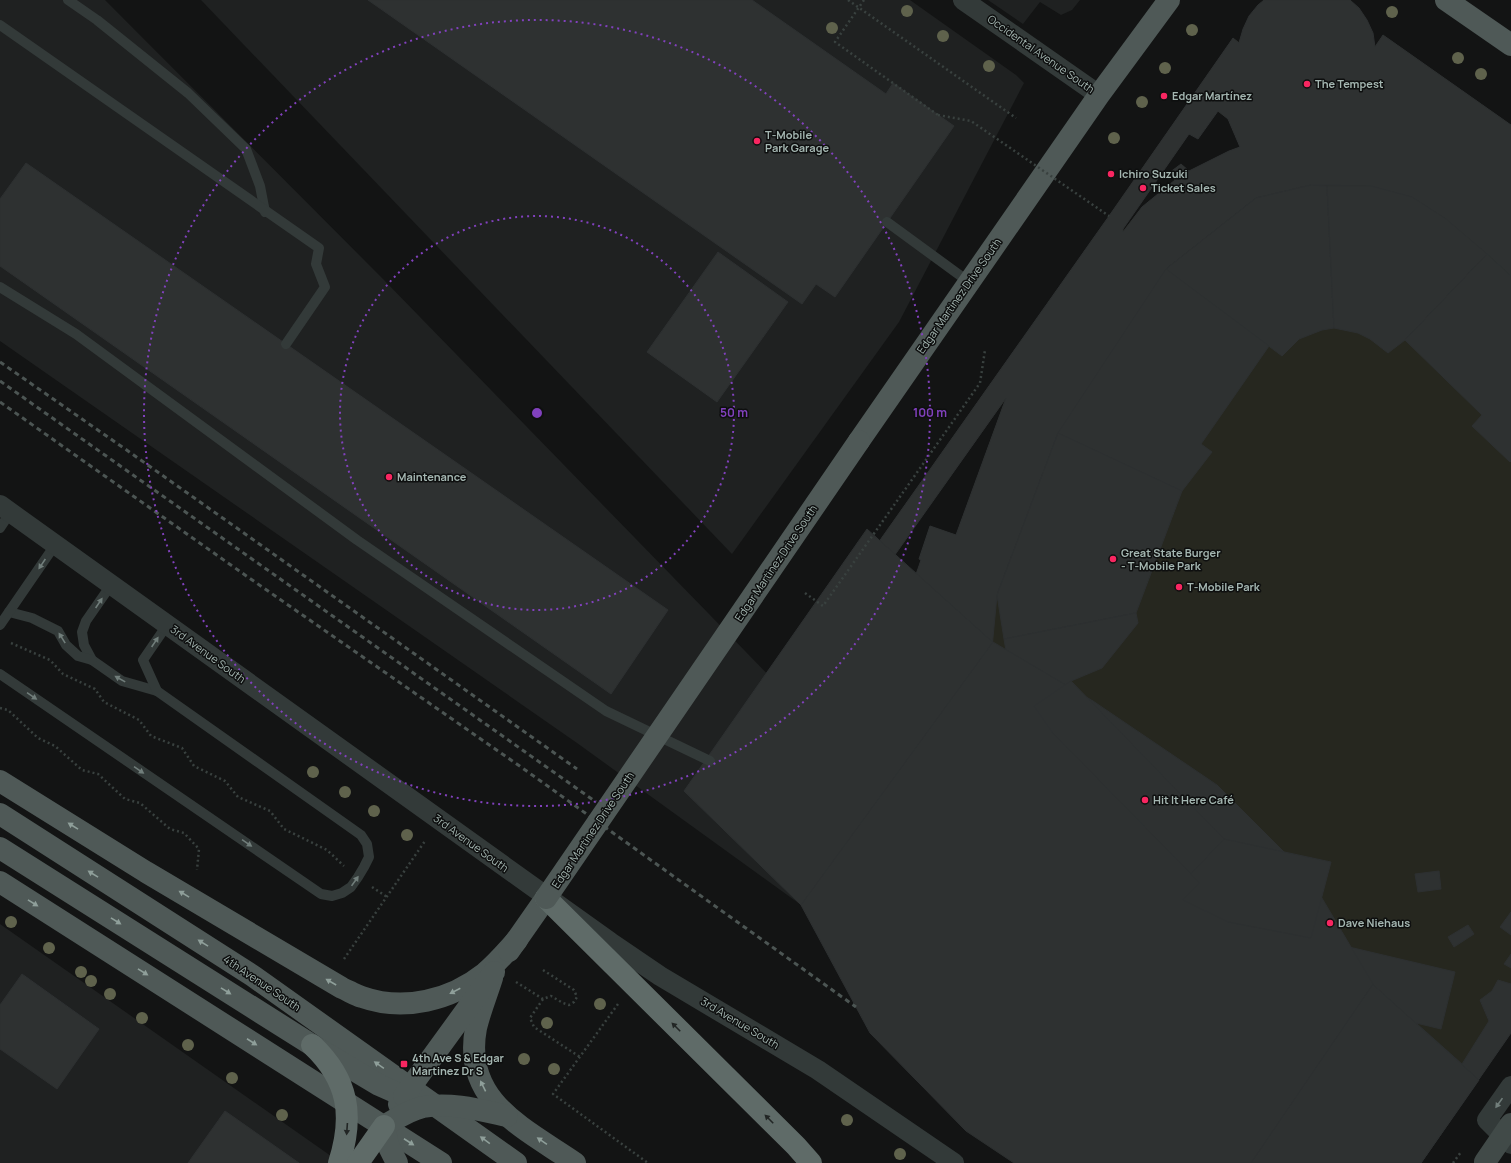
<svg xmlns="http://www.w3.org/2000/svg" width="1511" height="1163" font-family="Manrope,sans-serif">
	<style>
		.built { fill: #1f2121 }
		.green { fill: #26271f; fill-rule: evenodd }
		.building { fill: #2e3131; stroke: #2d3031; fill-rule: evenodd }
		.lines { fill: none; stroke-linecap: round; stroke-linejoin: round }
		.path { stroke: #39413f; stroke-width: 2.5; stroke-dasharray: 2 3; stroke-linecap: butt }
		.lane { stroke: #333a39; stroke-width: 10 }
		.street { stroke: #333a39; stroke-width: 20 }
		.primary { stroke: #4f5957; stroke-width: 22 }
		.highway { stroke: #5f6b68; stroke-width: 22 }
		.rail { stroke: #4c5553; stroke-width: 3; stroke-dasharray: 5 4; stroke-linecap: butt }
		.path-bridge { stroke: #39413f; stroke-width: 2.5; stroke-dasharray: 2 3; stroke-linecap: butt }
		.secondary-bridge { stroke: #414a48; stroke-width: 22 }
		.primary-bridge { stroke: #4f5957; stroke-width: 22 }
		.highway-bridge { stroke: #5f6b68; stroke-width: 22 }
		.tree { fill: #5f624c }
		.oneway { fill: #717e7b }
		.oneway2 { fill: #8f9f9a }
		.oneway3 { fill: #222625 }
		.ring { fill: none; stroke: #8141bd; stroke-width: 2; stroke-dasharray: 2 4 }
		.poi-dot { fill: #f92661; stroke: #0e0f0f; stroke-width: 1.5 }
		.labels { text-anchor: middle; stroke-width: 3; stroke-linejoin: round; paint-order: stroke }
		.street-label { font-size: 11px; fill: #a4b6b1; stroke: #0e0f0f }
		.poi-label { font-size: 11px; font-weight: bold; fill: #a4b6b1; stroke: #0e0f0f; text-anchor: start }
		.centre { fill: #8141bd; stroke: #0e0f0f; stroke-width: 2 }
		.ring-label { font-size: 12px; text-anchor: middle; font-weight: bold; fill: #8141bd; stroke: #0e0f0f; stroke-width: 3; stroke-linejoin: round; paint-order: stroke }
	</style>
	<rect width="100%" height="100%" fill="#131414"/>
	<g class="built">
		<polygon points="0,0 105,0 383,279 816,724 1158,1163 577,743 0,341"/>
		<polygon points="201,0 910,0 1016,75 1024,83 899,322 732,554"/>
		<polygon points="988,0 1080,0 1072,10 1061,15 1040,2 1023,24"/>
		<polygon points="0,924 341,1163 0,1163"/>
	</g>
	<path class="green" d="M1264,0H1350C1365,13 1372,27 1375,46L1383,35L1511,125V1033L1421,1163H1387L842,594L1109,216L1233,38L1239,42C1245,22 1250,15 1264,0ZM1217,111L1228,119L1240,147L1229,151L1189,171L1181,164L1169,173L1175,180L1142,207L1123,231V228L1189,134ZM1005,400L956,535L930,526L919,559L921,560L914,580L892,558Z"/>
	<g class="building">
		<polygon points="368,0 752,0 886,94 893,83 954,126 835,297 816,284 802,304"/>
		<path d="M1264,0H1350L1359,8L1367,20L1373,33L1375,47L1383,35L1511,125V276L1487,254L1446,219L1412,197L1371,186L1311,185L1256,198L1166,269L1058,433L997,595L990,669L1006,746L1129,872L1228,922L1311,938L1455,972L1441,1029L1416,1023L1462,1064L1489,1021L1480,1000L1492,991L1498,980L1511,984V1033L1421,1163H1387L842,594L1109,216L1233,38L1239,43L1243,29L1249,16L1258,5ZM1218,111L1228,119L1240,147L1229,151L1189,171L1181,164L1169,173L1175,180L1142,207L1123,232V229L1189,134L1198,139ZM1006,398L956,535L930,526L919,559L921,560L914,580L892,559Z"/>
		<polygon points="26,163 668,610 611,694 0,266 0,199"/>
		<polygon points="1311,185 1327,186 1334,328 1322,330 1299,339 1282,356 1166,269 1256,198"/>
		<polygon points="1327,186 1371,186 1412,197 1446,219 1487,254 1405,340 1388,353 1370,339 1358,333 1334,328"/>
		<polygon points="718,252 788,302 717,402 647,352"/>
		<polygon points="1487,254 1511,276 1511,461 1510,462 1472,426 1482,415 1405,340"/>
		<polygon points="1166,269 1269,346 1201,444 1212,452 1182,491 1058,433"/>
		<polygon points="1058,433 1182,491 1136,613 1004,639 997,595"/>
		<polygon points="867,529 1479,1080 1421,1163 1082,1163 801,905 684,791"/>
		<polygon points="1136,613 1138,623 1102,668 1071,681 1034,706 1010,674 1004,639"/>
		<polygon points="993,642 1093,701 1217,785 1310,878 1373,984 1251,1163 1014,1163 966,1131 870,1033 801,905"/>
		<polygon points="1071,681 1224,839 1191,874 1052,732 1034,706"/>
		<polygon points="1224,839 1331,862 1311,938 1228,922 1183,900 1199,883 1191,874"/>
		<polygon points="1439,871 1441,889 1418,892 1415,874"/>
		<polygon points="1511,912 1511,935 1500,927"/>
		<polygon points="1468,925 1474,934 1454,947 1448,937"/>
		<polygon points="1511,954 1511,968 1504,964"/>
		<polygon points="22,974 99,1029 57,1089 0,1049 0,1005"/>
		<polygon points="225,1111 299,1163 188,1163"/>
	</g>
	<g class="lines">
		<g class="path">
			<polyline points="848,0 1016,118"/>
			<polyline points="864,0 835,42 938,115"/>
			<polyline points="805,593 823,606 980,383 985,350"/>
			<polyline points="11,643 50,660 63,674 95,689 104,702 139,720 151,736 182,748 194,766 225,781 238,797 270,811 284,829 327,850 344,866"/>
			<polyline points="0,708 8,710 38,738 55,746 82,770 98,774 125,799 140,803 170,829 184,833 199,849 197,870"/>
			<polyline points="372,887 387,897"/>
			<polyline points="344,959 425,841"/>
			<polyline points="543,970 574,990 577,997 574,1002 569,1005 563,1003 551,996 543,999 530,1018 534,1027 580,1057"/>
			<polyline points="516,982 543,999"/>
			<polyline points="618,1004 553,1094 648,1163"/>
			<polyline points="1453,1163 1461,1152"/>
		</g>
		<g class="lane">
			<polyline points="68,0 97,20 188,93 246,149 260,186 265,212"/>
			<polyline points="0,25 319,248 316,264 325,287 286,344"/>
			<polyline points="887,222 969,282"/>
			<polyline points="0,287 76,334 357,540 606,711 710,761"/>
			<polyline points="0,528 10,513"/>
			<polyline points="111,585 86,621 82,632 84,645 92,660 122,681 157,691"/>
			<polyline points="9,612 32,618 58,631 66,645 78,656 92,660"/>
			<polyline points="0,625 55,545"/>
			<polyline points="0,674 321,894 332,896 342,893 351,887 358,877 364,867 369,857 367,844 361,835 157,691 143,660 167,625"/>
		</g>
		<g class="street">
			<polyline points="963,0 1099,95"/>
			<polyline points="0,505 610,942 660,976 818,1070 954,1163"/>
			<polyline points="1511,1086 1487,1120 1511,1144"/>
		</g>
		<g class="primary">
			<polyline points="1446,0 1511,45"/>
			<polyline points="859,441 1099,95 1169,0"/>
			<path d="M0,781L146,872L342,988C349,991 355,995 362,997C404,1012 451,1000 485,973C497,963 507,951 517,940"/>
			<polyline points="0,814 253,976 516,1163"/>
			<polyline points="0,848 312,1045 379,1085 404,1096 399,1104"/>
			<polyline points="0,882 441,1163"/>
			<polyline points="509,951 546,898"/>
			<path d="M492,978C487,994 480,1011 476,1028C462,1101 524,1128 575,1163"/>
		</g>
		<polyline class="highway" points="546,898 796,1146 811,1163"/>
		<g class="rail">
			<polyline points="0,362 128,451 577,769"/>
			<polyline points="0,381 596,802"/>
			<polyline points="0,402 245,575 521,767 856,1007"/>
		</g>
		<polyline class="path-bridge" points="938,115 971,121 1109,216"/>
		<polyline class="secondary-bridge" points="1485,1162 1511,1124"/>
		<g class="primary-bridge">
			<polyline points="546,898 859,441"/>
			<polyline points="404,1096 494,972"/>
			<path d="M397,1163L388,1145L384,1126C396,1119 409,1110 423,1107C451,1102 480,1110 507,1116"/>
		</g>
		<g class="highway-bridge">
			<path d="M312,1045C349,1080 354,1116 339,1163"/>
			<polyline points="358,1163 384,1126"/>
		</g>
	</g>
	<g class="tree">
		<circle cx="907" cy="11" r="6"/>
		<circle cx="1392" cy="12" r="6"/>
		<circle cx="832" cy="28" r="6"/>
		<circle cx="1192" cy="30" r="6"/>
		<circle cx="943" cy="36" r="6"/>
		<circle cx="1458" cy="58" r="6"/>
		<circle cx="989" cy="66" r="6"/>
		<circle cx="1165" cy="68" r="6"/>
		<circle cx="1481" cy="74" r="6"/>
		<circle cx="1142" cy="102" r="6"/>
		<circle cx="1114" cy="138" r="6"/>
		<circle cx="313" cy="772" r="6"/>
		<circle cx="345" cy="792" r="6"/>
		<circle cx="374" cy="811" r="6"/>
		<circle cx="407" cy="835" r="6"/>
		<circle cx="11" cy="922" r="6"/>
		<circle cx="49" cy="948" r="6"/>
		<circle cx="81" cy="972" r="6"/>
		<circle cx="91" cy="981" r="6"/>
		<circle cx="110" cy="994" r="6"/>
		<circle cx="600" cy="1004" r="6"/>
		<circle cx="142" cy="1018" r="6"/>
		<circle cx="547" cy="1023" r="6"/>
		<circle cx="188" cy="1045" r="6"/>
		<circle cx="524" cy="1059" r="6"/>
		<circle cx="554" cy="1069" r="6"/>
		<circle cx="232" cy="1078" r="6"/>
		<circle cx="282" cy="1115" r="6"/>
		<circle cx="847" cy="1120" r="6"/>
		<circle cx="900" cy="1154" r="6"/>
	</g>
	<defs><path id="oneway-solid" d="M-6-.8H1V-3.2L6.5 0L1 3.2V.8H-6Z"/></defs>
	<g class="oneway">
		<use href="#oneway-solid" transform="translate(42 564) rotate(124)"/>
		<use href="#oneway-solid" transform="translate(99 603) rotate(-56)"/>
		<use href="#oneway-solid" transform="translate(62 638) rotate(-122)"/>
		<use href="#oneway-solid" transform="translate(155 642) rotate(-56)"/>
		<use href="#oneway-solid" transform="translate(120 679) rotate(-151)"/>
		<use href="#oneway-solid" transform="translate(32 696) rotate(34)"/>
		<use href="#oneway-solid" transform="translate(139 770) rotate(34)"/>
		<use href="#oneway-solid" transform="translate(247 843) rotate(34)"/>
		<use href="#oneway-solid" transform="translate(355 881) rotate(-55)"/>
		<use href="#oneway-solid" transform="translate(1499 1103) rotate(125)"/>
	</g>
	<g class="oneway2">
		<use href="#oneway-solid" transform="translate(73 826) rotate(-148)"/>
		<use href="#oneway-solid" transform="translate(93 874) rotate(-148)"/>
		<use href="#oneway-solid" transform="translate(184 894) rotate(-149)"/>
		<use href="#oneway-solid" transform="translate(33 903) rotate(32)"/>
		<use href="#oneway-solid" transform="translate(116 921) rotate(32)"/>
		<use href="#oneway-solid" transform="translate(203 943) rotate(-148)"/>
		<use href="#oneway-solid" transform="translate(143 972) rotate(32)"/>
		<use href="#oneway-solid" transform="translate(331 982) rotate(-150)"/>
		<use href="#oneway-solid" transform="translate(226 991) rotate(32)"/>
		<use href="#oneway-solid" transform="translate(455 991) rotate(153)"/>
		<use href="#oneway-solid" transform="translate(252 1042) rotate(33)"/>
		<use href="#oneway-solid" transform="translate(379 1065) rotate(-145)"/>
		<use href="#oneway-solid" transform="translate(483 1086) rotate(-116)"/>
		<use href="#oneway-solid" transform="translate(485 1140) rotate(-144)"/>
		<use href="#oneway-solid" transform="translate(542 1141) rotate(-146)"/>
		<use href="#oneway-solid" transform="translate(409 1142) rotate(33)"/>
	</g>
	<g class="oneway3">
		<use href="#oneway-solid" transform="translate(676 1027) rotate(-135)"/>
		<use href="#oneway-solid" transform="translate(769 1119) rotate(-135)"/>
		<use href="#oneway-solid" transform="translate(347 1129) rotate(94)"/>
	</g>
	<g class="ring">
		<circle cx="537" cy="413" r="197"/>
		<circle cx="537" cy="413" r="393"/>
	</g>
	<g class="poi-dot">
		<circle cx="1307" cy="84" r="4"/>
		<circle cx="1164" cy="96" r="4"/>
		<circle cx="757" cy="141" r="4"/>
		<circle cx="1111" cy="174" r="4"/>
		<circle cx="1143" cy="188" r="4"/>
		<circle cx="389" cy="477" r="4"/>
		<circle cx="1113" cy="559" r="4"/>
		<circle cx="1179" cy="587" r="4"/>
		<circle cx="1145" cy="800" r="4"/>
		<circle cx="1330" cy="923" r="4"/>
		<rect x="400" y="1060" width="8" height="8" rx="2"/>
	</g>
	<g class="labels">
		<g class="street-label">
			<text transform="translate(1041 54) rotate(35)" y="4">Occidental Avenue South</text>
			<text transform="translate(959 296) rotate(-55)" y="4">Edgar Martinez Drive South</text>
			<text transform="translate(776 563) rotate(-56)" y="4">Edgar Martinez Drive South</text>
			<text transform="translate(208 654) rotate(36)" y="4">3rd Avenue South</text>
			<text transform="translate(593 830) rotate(-56)" y="4">Edgar Martinez Drive South</text>
			<text transform="translate(471 843) rotate(36)" y="4">3rd Avenue South</text>
			<text transform="translate(262 983) rotate(34)" y="4">4th Avenue South</text>
			<text transform="translate(740 1023) rotate(31)" y="4">3rd Avenue South</text>
		</g>
		<g class="poi-label">
			<text x="1315" y="88">The Tempest</text>
			<text x="1172" y="100">Edgar Martínez</text>
			<text x="765" y="139">T-Mobile<tspan x="765" dy="13">Park Garage</tspan></text>
			<text x="1119" y="178">Ichiro Suzuki</text>
			<text x="1151" y="192">Ticket Sales</text>
			<text x="397" y="481">Maintenance</text>
			<text x="1121" y="557">Great State Burger<tspan x="1121" dy="13">- T-Mobile Park</tspan></text>
			<text x="1187" y="591">T-Mobile Park</text>
			<text x="1153" y="804">Hit It Here Café</text>
			<text x="1338" y="927">Dave Niehaus</text>
			<text x="412" y="1062">4th Ave S &amp; Edgar<tspan x="412" dy="13">Martinez Dr S</tspan></text>
		</g>
	</g>
	<circle cx="537" cy="413" r="6" class="centre"/>
	<g class="ring-label">
		<text x="734" y="417">50 m</text>
		<text x="930" y="417">100 m</text>
	</g>
</svg>
